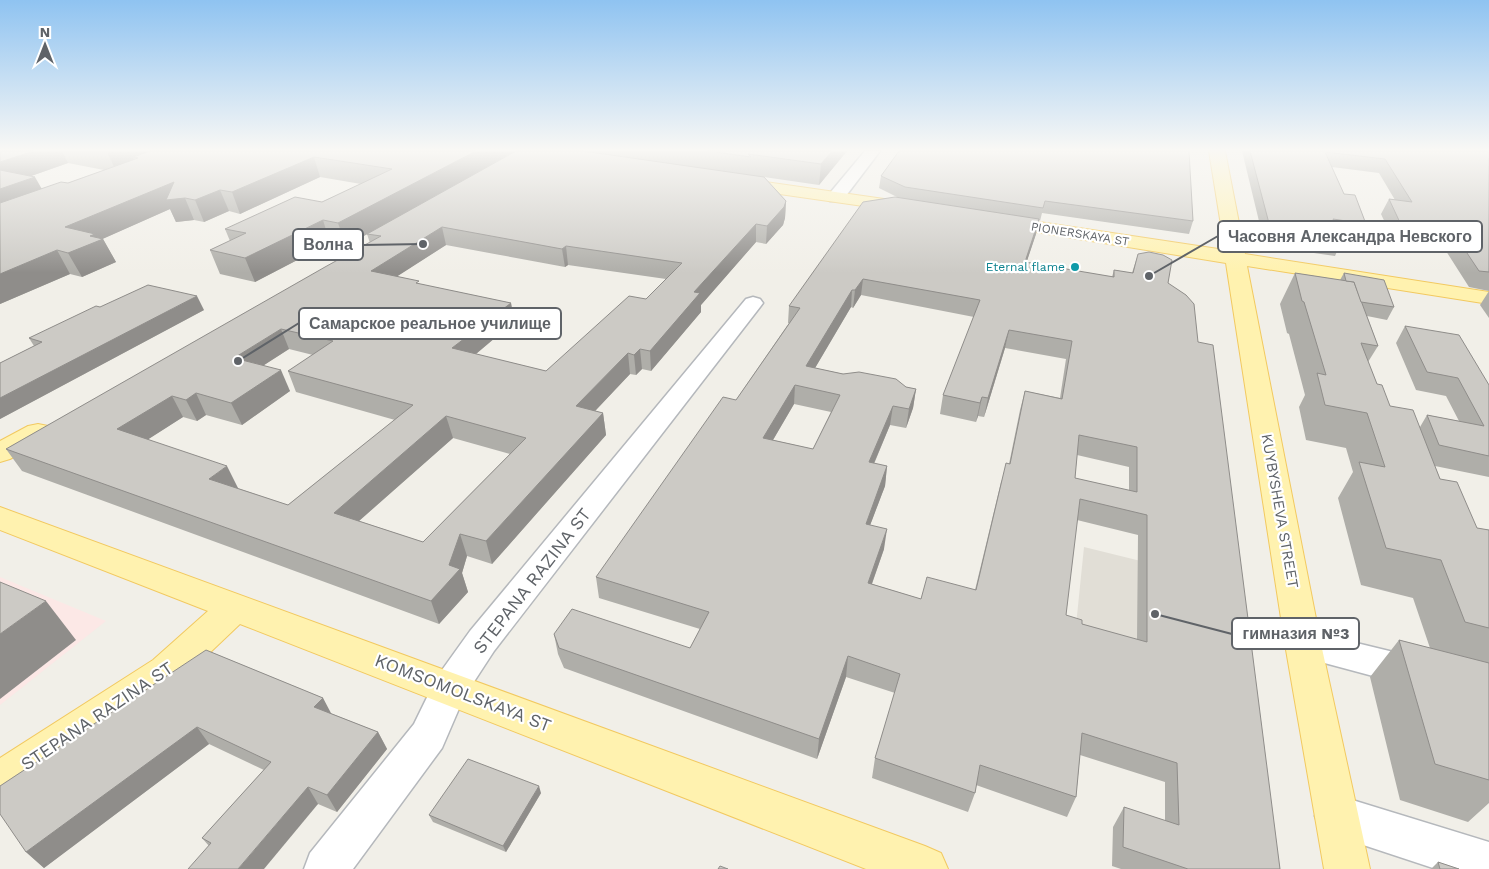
<svg xmlns="http://www.w3.org/2000/svg" width="1489" height="869" font-family="'Work Sans',sans-serif">
	<style>
		.education { fill: #e1ded6 }
		.medical { fill: #fce8e6 }
		.lines { fill: none; stroke-linecap: round; stroke-linejoin: round }
		.minor-casing { stroke: #b5b8bc; stroke-width: 3 }
		.major-casing { stroke: #f2c960; stroke-width: 2 }
		.minor { fill: #fff; fill-rule: evenodd }
		.major { fill: #fff2af; fill-rule: evenodd }
		.wall { fill: #afaea9; fill-rule: evenodd }
		.shaded-wall { fill: #8f8d8a }
		.building { fill: #cccac5; stroke: #8f8d8a; fill-rule: evenodd }
		.culture-dot { fill: #0f9aa8; stroke: #fff; stroke-width: 2 }
		.labels { text-anchor: middle; stroke-width: 4.5; stroke-linejoin: round; paint-order: stroke }
		.far-street-label { font-size: 12px; fill: #5f6368; stroke: #fff }
		.far-culture-label { font-size: 12px; fill: #0d838f; stroke: #fff; text-anchor: end }
		.street-label { font-size: 15px; fill: #5f6368; stroke: #fff }
		.near-street-label { font-size: 18px; fill: #5f6368; stroke: #fff }
		.leader { fill: none; stroke: #5f6368; stroke-width: 2 }
		.callout-dot { fill: #5f6368; stroke: #fff; stroke-width: 2 }
		.callout { fill: #fff; stroke: #5f6368; stroke-width: 2 }
		.callout-label { font-size: 16px; text-anchor: middle; font-weight: bold; fill: #5f6368 }
	</style>
	<rect width="100%" height="100%" fill="#f1efe8"/>
	<polygon class="education" points="1084,547 1230,583 1241,691 1074,645"/>
	<polygon class="medical" points="0,577 106,621 0,705"/>
	<g class="lines">
		<g class="minor-casing">
			<g id="minor">
				<polygon points="865,151 880,151 842,201 830,201 828,197 830,193"/>
				<polygon points="753,297 760,299 763,303 760,307 494,651 464,697 442,748 353,869 304,869 310,853 414,724 437,677 470,631 746,299"/>
				<polygon points="1303,630 1414,657 1427,661 1432,672 1427,683 1414,687 1291,654 1286,644 1291,634"/>
				<polygon points="1336,795 1489,842 1489,869 1436,869 1321,831 1315,816 1321,801"/>
			</g>
		</g>
		<g class="major-casing">
			<g id="major">
				<polygon points="1209,151 1225,151 1245,254 1489,292 1489,304 1247,266 1321,644 1370,869 1324,869 1285,644 1226,263 999,226 993,225 990,221 993,217 999,216 1225,250"/>
				<polygon points="737,178 905,202 911,203 914,207 911,211 905,212 731,187 729,183 731,179"/>
				<polygon points="38,424 48,426 52,432 48,438 10,459 0,462 0,441 28,426"/>
				<polygon points="0,507 925,846 941,853 948,869 866,869 240,624 179,682 15,796 0,802 0,758 153,660 208,611 0,530"/>
			</g>
		</g>
		<use href="#minor" class="minor"/>
		<use href="#major" class="major"/>
	</g>
	<g class="wall">
		<path d="M0,151H847L819,185L764,177L786,201L785,218L783,225L766,244L756,242L701,305V312L651,371L642,369L636,375L630,374L595,411L603,413L606,435L492,564L467,556L462,573L468,592L439,624L22,471L6,449L370,243L367,234L346,246L330,243L255,282L220,274L210,250L230,241L225,229L322,202L361,184L320,177L240,214L229,211L204,222L194,220L176,222L170,209L102,239H103L116,262L82,277L70,274L0,304ZM68,163L104,170L68,183L42,189L31,176ZM446,245L565,267L568,265L666,279L646,299L546,371L476,354L514,322L511,303L420,284L397,276ZM289,349L313,355L288,371L296,392L395,420L288,505L237,488H238L148,439L183,417L197,421L206,415L242,425L290,391L264,365ZM453,438L510,454L423,542L359,521Z"/>
		<polygon points="1242,151 1489,151 1489,291 1469,287 1446,251 1395,244 1381,214 1389,199 1395,200 1379,173 1332,167 1344,194 1366,224 1358,239 1341,237 1342,240 1335,256 1265,246"/>
		<path d="M881,176L1193,221L1189,234L1042,213L1040,221L1039,220L1036,234L1026,263L1112,277L1114,270L1132,273L1138,254L1168,283L1198,342L1280,869H1121L1112,866L1113,827L1124,807L1165,821V782L1080,755L1076,797L1067,817L976,785L975,793L968,812L872,778L875,758L895,693L846,677L817,759L564,668L558,654L554,634L690,648L700,629L599,598L596,577L736,400L789,323H788L789,306L899,198L879,188ZM861,295L974,317L943,395L940,414L976,422L978,416L984,417L1005,348L1066,359L1060,398L1025,391L1020,410L1009,464L1001,482L975,590L921,599L872,584L884,549L870,525L885,486L887,466L874,464L890,425L906,428L913,408L916,389L815,368L851,307L853,308ZM794,404L831,412L813,449L773,440ZM1077,455L1129,467V491L1075,478ZM1077,520L1138,535L1137,640L1082,624L1066,615Z"/>
		<polygon points="1295,273 1340,280 1344,273 1394,307 1387,320 1367,316 1378,346 1368,362 1377,384 1390,406 1420,427 1427,415 1459,421 1446,396 1416,390 1396,343 1405,326 1489,385 1489,477 1435,466 1440,479 1477,528 1489,530 1489,803 1468,822 1400,800 1370,677 1399,640 1430,648 1413,598 1361,585 1338,498 1353,472 1346,448 1306,440 1299,407 1305,395 1289,334 1287,333 1280,304"/>
		<polygon points="1489,291 1489,318 1480,305"/>
		<polygon points="100,307 204,310 0,419 0,363 34,346 29,338"/>
		<polygon points="206,650 323,698 330,713 378,732 387,749 337,812 318,804 209,846 202,838 264,770 209,744 44,868 26,852"/>
		<polygon points="541,793 506,852 433,822 429,815"/>
		<polygon points="1438,862 1459,869 1431,869"/>
	</g>
	<g class="shaded-wall">
		<polygon points="34,151 62,151 68,163 0,187 0,162"/>
		<polygon points="111,151 176,151 133,157 137,165 117,173 107,152"/>
		<polygon points="476,151 516,151 346,246 338,223"/>
		<polygon points="832,151 847,151 819,185 821,164"/>
		<polygon points="314,157 320,177 240,214 232,192"/>
		<polygon points="35,177 47,198 0,215 0,189"/>
		<polygon points="174,182 185,198 194,220 176,222 170,209 98,241 103,239 116,262 82,277 68,253 65,227"/>
		<polygon points="220,190 229,211 204,222 195,200"/>
		<polygon points="786,201 785,218 783,225 766,244 767,226"/>
		<polygon points="1039,219 1036,234 1021,279 1025,262"/>
		<polygon points="323,220 330,243 255,282 245,258"/>
		<polygon points="756,224 756,242 701,305 701,312 651,371 650,351 694,292"/>
		<polygon points="442,227 446,245 376,290 371,271"/>
		<polygon points="566,246 568,265 565,267 562,249"/>
		<polygon points="57,250 70,274 0,304 0,274"/>
		<polygon points="863,279 861,295 853,308 855,290"/>
		<polygon points="852,290 851,307 805,385 806,366"/>
		<polygon points="197,296 204,310 0,419 0,398"/>
		<polygon points="511,303 514,322 458,369 452,348"/>
		<polygon points="281,329 289,349 244,378 234,358"/>
		<polygon points="1009,330 1005,348 984,417 988,398"/>
		<polygon points="640,349 642,369 636,375 634,355"/>
		<polygon points="628,353 630,374 579,428 576,406"/>
		<polygon points="281,370 290,391 242,425 231,403"/>
		<polygon points="795,385 794,404 763,457 763,438"/>
		<polygon points="916,389 913,408 906,428 909,409"/>
		<polygon points="196,393 206,415 197,421 186,400"/>
		<polygon points="172,396 183,417 130,451 117,429"/>
		<polygon points="982,397 978,416 976,422 980,403"/>
		<polygon points="893,406 890,425 866,482 869,462"/>
		<polygon points="603,413 606,435 492,564 486,541"/>
		<polygon points="446,416 453,438 343,535 334,513"/>
		<polygon points="227,466 238,488 221,501 209,479"/>
		<polygon points="887,466 885,486 863,544 866,524"/>
		<polygon points="887,529 884,549 865,603 868,583"/>
		<polygon points="460,534 467,556 462,573 468,592 439,624 431,601 449,565"/>
		<polygon points="46,601 76,640 0,699 0,634"/>
		<polygon points="848,656 846,677 817,759 819,739"/>
		<polygon points="323,698 332,715 314,707"/>
		<polygon points="197,727 209,744 44,868 26,852"/>
		<polygon points="378,732 387,749 337,812 327,795"/>
		<polygon points="539,786 541,793 506,852 503,846"/>
		<polygon points="308,787 318,804 264,869 238,869"/>
	</g>
	<g class="building">
		<polygon points="0,151 34,151 0,162"/>
		<polygon points="150,151 476,151 338,223 323,220 245,258 210,250 246,233 225,229 295,197 322,202 392,169 314,157 232,192 220,190 195,200 185,198 166,200 174,182 65,227 95,234 90,236 103,239 68,253 57,250 0,274 0,203 61,182 68,183 138,158 133,157"/>
		<path d="M516,151H583L764,177L786,201L784,207L767,226L756,224L694,292L700,293L650,351L640,349L634,355L628,353L576,406L603,413L486,541L460,534L449,565L460,569L431,601L6,449L325,267L381,236L367,234ZM442,227L562,249L566,246L682,263L646,299L629,296L546,371L452,348L511,303L416,283L419,281L371,271ZM281,329L333,341L288,371L413,405L288,505L209,479L227,466L117,429L172,396L186,400L196,393L231,403L281,370L234,358ZM446,416L526,438L423,542L334,513Z"/>
		<polygon points="708,151 832,151 821,164 748,154 751,157"/>
		<polygon points="899,151 1189,151 1193,221 1045,201 1043,208 905,187 881,176"/>
		<polygon points="1250,151 1489,151 1489,272 1479,271 1455,235 1403,229 1389,199 1412,202 1385,159 1325,152 1344,194 1355,195 1366,224 1333,219 1342,240 1271,231"/>
		<polygon points="0,170 35,177 0,189"/>
		<path d="M895,197L1039,219L1025,262L1114,277V270L1133,273L1138,254L1149,252L1163,255L1172,260L1168,283L1186,295L1194,304L1198,342L1213,345L1280,869H1188L1123,847L1124,807L1179,825L1177,763L1082,733L1076,797L980,765L975,793L875,758L900,674L848,656L819,739L559,648L554,634L572,609L690,648L709,612L596,577L723,397L736,400L800,308L789,306L863,202ZM863,279L980,300L943,395L980,403L982,397L988,398L1009,330L1072,341L1062,399L1025,391L1010,464L1006,463L976,590L927,577L921,599L868,583L887,529L866,524L887,466L869,462L893,406L909,409L916,389L906,387L896,379L859,372L843,374L806,366L852,290H855ZM795,385L840,395L813,449L763,438ZM1079,435L1137,447V492L1075,478ZM1080,499L1147,515V642L1082,624V620L1066,615Z"/>
		<polygon points="1295,273 1354,282 1378,346 1361,343 1377,384 1382,385 1390,406 1413,410 1440,479 1457,482 1477,528 1489,530 1489,628 1465,622 1441,560 1386,548 1359,462 1385,467 1367,413 1325,405 1317,373 1326,375 1304,302 1302,301"/>
		<polygon points="1344,273 1384,280 1394,307 1361,302 1354,282 1346,281"/>
		<polygon points="148,285 197,296 0,398 0,363 42,342 29,338 96,306 100,307"/>
		<polygon points="1405,326 1459,335 1489,385 1489,456 1439,445 1427,415 1484,426 1458,378 1427,372"/>
		<polygon points="0,582 46,601 0,634"/>
		<polygon points="1399,640 1489,663 1489,780 1435,764"/>
		<polygon points="206,650 323,698 314,707 378,732 327,795 308,787 238,869 188,869 211,843 202,838 271,762 197,727 26,852 0,814 0,786"/>
		<polygon points="468,759 539,786 503,846 429,815"/>
		<polygon points="1438,862 1459,869 1440,869"/>
		<polygon points="720,866 728,869 718,869"/>
	</g>
	<linearGradient id="sky" x2="0" y2="1"><stop stop-color="#8fc3f1"/><stop offset="0.55" stop-color="#f9f8f5"/><stop offset="1" stop-color="#f9f8f5" stop-opacity="0"/></linearGradient>
	<rect width="1489" height="273" fill="url(#sky)"/>
	<circle class="culture-dot" cx="1075" cy="267" r="5"/>
	<g class="labels">
		<g class="far-street-label">
			<text transform="translate(1080 234) rotate(9)" y="4">PIONERSKAYA ST</text>
		</g>
		<g class="far-culture-label">
			<text x="1065" y="271">Eternal flame</text>
		</g>
		<g class="street-label">
			<text transform="translate(1280 511) rotate(80)" y="5">KUYBYSHEVA STREET</text>
		</g>
		<g class="near-street-label">
			<text transform="translate(532 581) rotate(-52)" y="6">STEPANA RAZINA ST</text>
			<text transform="translate(463 693) rotate(21)" y="6">KOMSOMOLSKAYA ST</text>
			<text transform="translate(97 716) rotate(-34)" y="6">STEPANA RAZINA ST</text>
		</g>
	</g>
	<path class="leader" d="M1149 276L1218 236M423 244L363 245M238 361L299 323M1155 614L1232 634"/>
	<g class="callout-dot">
		<circle cx="1149" cy="276" r="5"/>
		<circle cx="423" cy="244" r="5"/>
		<circle cx="238" cy="361" r="5"/>
		<circle cx="1155" cy="614" r="5"/>
	</g>
	<g class="callout">
		<rect x="1218" y="221" width="264" height="31" rx="5"/>
		<rect x="293" y="229" width="70" height="31" rx="5"/>
		<rect x="299" y="308" width="262" height="31" rx="5"/>
		<rect x="1232" y="618" width="127" height="31" rx="5"/>
	</g>
	<g class="callout-label">
		<text x="1350" y="242">Часовня Александра Невского</text>
		<text x="328" y="250">Волна</text>
		<text x="430" y="329">Самарское реальное училище</text>
		<text x="1296" y="639">гимназия №3</text>
	</g>
	<g transform="translate(45 45)" stroke="#ffffff" stroke-width="4" paint-order="stroke">
	<path d="M0-4L9 19L0 12L-9 19Z" fill="#5f6368"/>
	<text y="-8" font-size="14" font-weight="bold" text-anchor="middle" fill="#5f6368">N</text>
	</g>
</svg>
